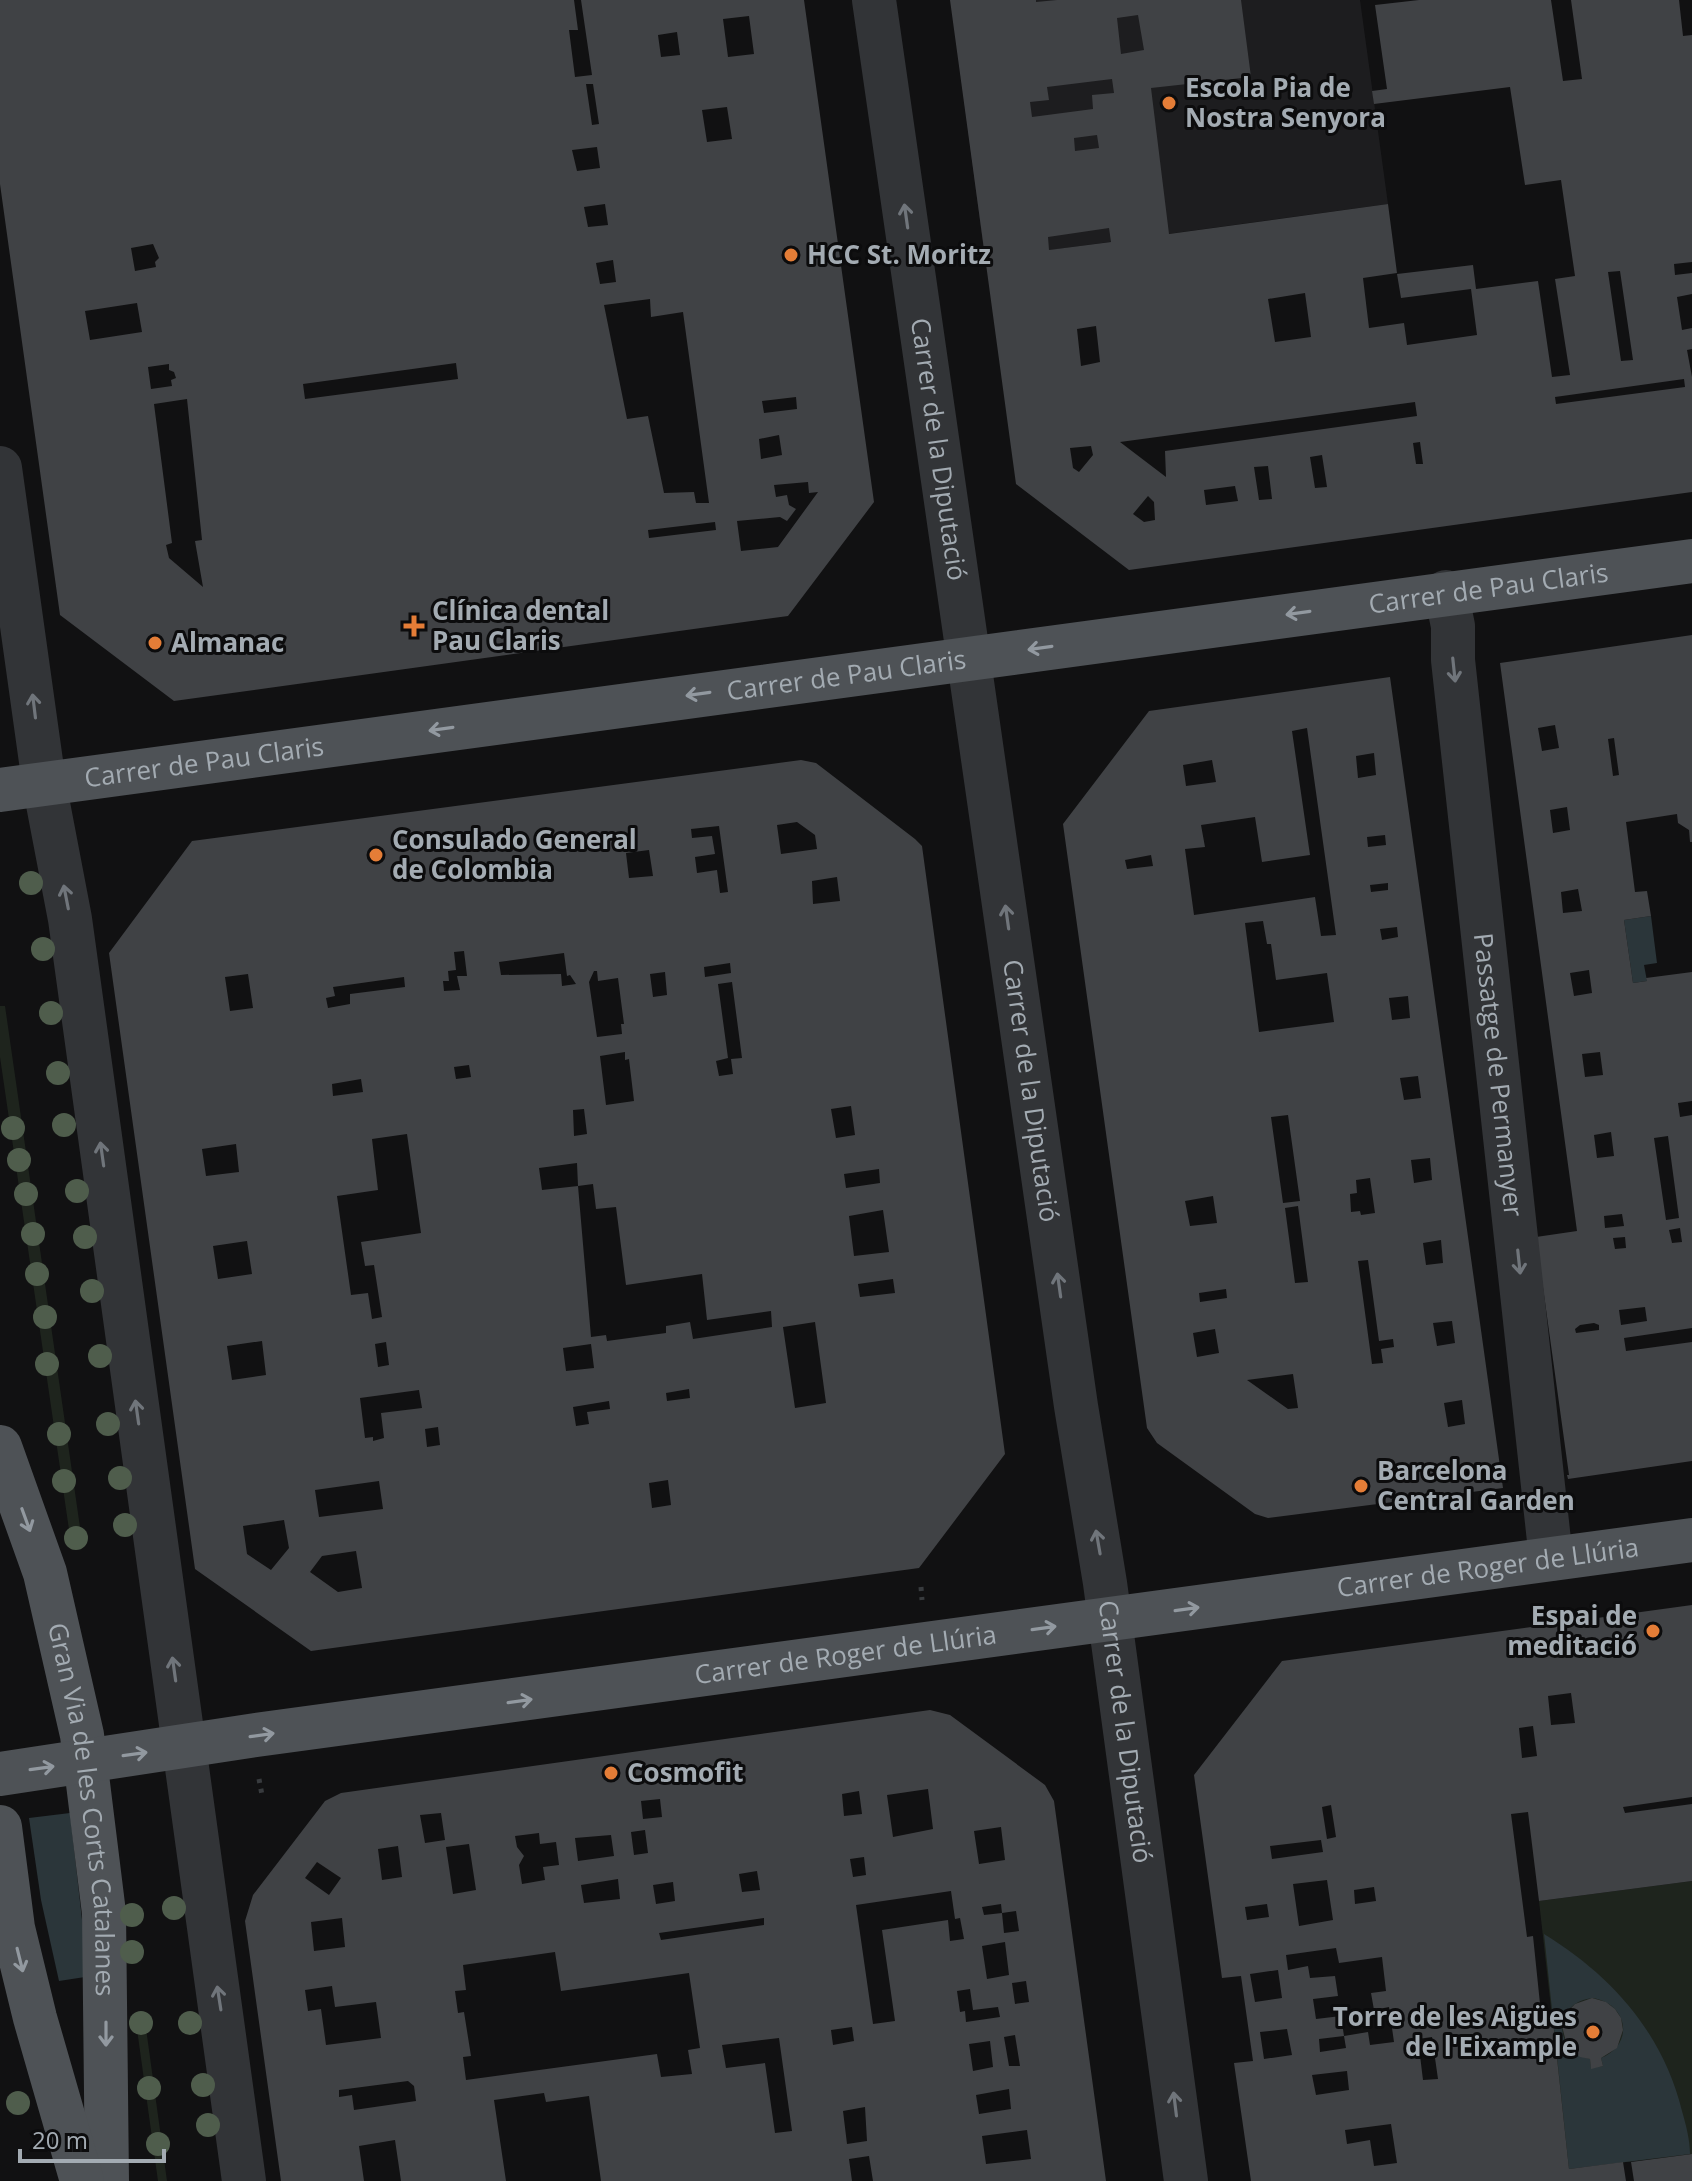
<svg xmlns="http://www.w3.org/2000/svg" width="1692" height="2181" font-family="'Open Sans',sans-serif">
	<style>
		.built { fill: #1d1d1f }
		.green { fill: #1e241d }
		.water { fill: #2b363a; fill-rule: evenodd }
		.building { fill: #404245; fill-rule: evenodd }
		.lines { fill: none; stroke-linecap: round; stroke-linejoin: round }
		.path { stroke: #383b3e; stroke-width: 5; stroke-dasharray: 4 6; stroke-linecap: butt }
		.minor { stroke: #323437; stroke-width: 44 }
		.major { stroke: #4e5256; stroke-width: 44 }
		.tree { fill: #4f5d4c }
		.oneway { stroke: #70757b }
		.oneway2 { stroke: #9299a0 }
		.poi-dot { fill: #e47d37; stroke: #0c0c0d; stroke-width: 3 }
		.labels { text-anchor: middle; stroke-width: 6; stroke-linejoin: round; paint-order: stroke }
		.poi-label { font-size: 26px; font-weight: bold; fill: #a3abb2; stroke: #0c0c0d; text-anchor: start }
		.street-label { font-size: 26px; fill: #a3abb2; stroke: #0c0c0d }
	</style>
	<rect width="100%" height="100%" fill="#111112"/>
	<polygon class="built" points="961,0 1360,0 1388,204 985,259 951,1"/>
	<g class="green">
		<polygon points="0,1006 5,1006 83,1548 72,1550 0,1057"/>
		<polygon points="1692,1881 1692,2154 1569,2169 1539,1901"/>
		<polygon points="145,2021 167,2181 158,2181 136,2022"/>
	</g>
	<g class="water">
		<polygon points="1651,916 1657,963 1644,965 1647,981 1633,983 1624,920"/>
		<polygon points="70,1813 88,1973 85,1977 59,1981 41,1900 29,1818"/>
		<path d="M1544,1934C1611,1975 1663,2033 1682,2111C1686,2125 1690,2140 1690,2154L1569,2169ZM1593,1998C1628,2004 1635,2044 1601,2058L1603,2066L1591,2068L1590,2059C1552,2050 1553,2002 1593,1998Z"/>
	</g>
	<g class="building">
		<path d="M0,0H574L578,30H569L575,77L592,75L581,0H804L874,502L788,616L174,701L60,615L0,184ZM749,16L754,54L728,57L723,19ZM677,32L680,55L661,57L658,35ZM586,84H593L599,124L592,125ZM727,107L732,139L707,142L702,110ZM597,147L600,168L577,171L572,150ZM605,204L608,225L588,227L584,207ZM153,244L159,258L155,262L156,267L135,271L131,248ZM613,260L616,282L600,284L596,263ZM650,299L651,317L683,312L709,503H696L694,492L664,493L648,416L627,419L604,305ZM137,303L142,332L90,340L85,311ZM456,363L458,379L305,399L303,384ZM169,364V370L174,372L176,378L171,380L172,386L151,389L148,367ZM796,397L797,409L764,413L762,401ZM187,399L202,540L195,541L203,587L169,558L166,545L172,543L154,404ZM779,435L782,455L761,459L759,439ZM808,482L809,493L818,492L778,547L741,551L737,521L780,517L787,521L796,509L789,505L787,495L776,497L774,485ZM715,522L716,530L649,538L648,530Z"/>
		<path d="M950,0H1036V2L1057,0H1241L1251,77L1151,88L1169,234L1388,204L1397,273L1363,278L1369,328L1404,323L1407,345L1477,335L1471,289L1401,298L1397,274L1473,265L1476,289L1538,281L1552,377L1570,375L1555,279L1575,276L1561,180L1525,185L1510,87L1374,104L1372,91L1387,89L1375,5L1419,0H1551L1563,81L1582,79L1571,0H1679L1683,36L1692,35V262L1674,264L1675,275L1692,273V294L1677,297L1682,330L1692,328V349L1687,350L1692,377V492L1129,570L1016,484ZM1138,15L1144,50L1121,54L1117,18ZM1112,79L1114,93L1092,95L1093,109L1032,117L1030,102L1049,100L1047,87ZM1097,135L1099,148L1075,151L1074,138ZM1109,228L1111,242L1049,250L1048,237ZM1620,271L1633,360L1621,361L1608,272ZM1305,293L1311,337L1275,342L1268,299ZM1096,326L1100,362L1081,366L1077,329ZM1684,379L1685,387L1556,404L1555,397ZM1415,402L1417,416L1165,451L1166,477L1120,442ZM1420,442L1423,464H1416L1413,443ZM1091,446L1093,455L1079,472L1073,468L1070,448ZM1322,455L1327,487L1315,488L1310,457ZM1268,466L1272,499L1259,500L1254,467ZM1235,486L1238,501L1206,505L1204,490ZM1148,496L1154,502L1155,520L1144,522L1133,514Z"/>
		<path d="M1692,635V842H1690L1689,830L1678,823L1677,814L1626,822L1635,892L1647,891L1651,916L1624,920L1633,983L1647,981L1646,978L1692,972V1101L1678,1103L1680,1117L1692,1115V1328L1624,1338L1626,1351L1692,1342V1461L1568,1479L1567,1475H1569L1536,1237L1577,1231L1500,663ZM1555,725L1559,748L1542,751L1538,728ZM1614,738L1619,775L1613,776L1608,739ZM1567,807L1570,830L1553,833L1550,810ZM1578,889L1582,911L1563,913L1561,892ZM1589,970L1592,993L1574,996L1570,973ZM1600,1052L1603,1075L1585,1077L1582,1054ZM1611,1132L1614,1156L1597,1158L1594,1135ZM1668,1136L1679,1218L1666,1220L1654,1138ZM1622,1214L1624,1226L1605,1228L1604,1216ZM1680,1228L1682,1242L1672,1243L1669,1230ZM1625,1237L1626,1248L1615,1249L1613,1238ZM1645,1307L1647,1321L1621,1325L1619,1310ZM1594,1323L1599,1325V1330L1576,1333L1575,1329L1580,1325Z"/>
		<path d="M1390,677L1503,1488L1268,1518L1255,1514L1157,1443L1147,1428L1063,824L1149,711ZM1307,728L1336,935L1321,936L1315,897L1194,915L1185,849L1205,847L1201,825L1255,817L1262,862L1310,855L1292,731ZM1374,753L1376,775L1358,778L1356,756ZM1212,760L1216,782L1186,786L1183,765ZM1385,835L1386,845L1368,847L1367,837ZM1151,855L1153,866L1127,869L1125,860ZM1388,883V890L1371,892L1370,885ZM1263,921L1267,944H1271L1276,980L1327,973L1334,1022L1259,1032L1245,923ZM1397,927L1398,937L1382,940L1380,929ZM1408,996L1410,1018L1392,1020L1389,998ZM1418,1076L1421,1098L1404,1100L1400,1078ZM1288,1115L1300,1201L1283,1203L1271,1117ZM1430,1158L1432,1180L1414,1183L1411,1160ZM1370,1178L1375,1213L1361,1215L1360,1211L1351,1212L1350,1194L1357,1193L1356,1180ZM1213,1196L1217,1223L1190,1226L1185,1201ZM1298,1206L1308,1282L1295,1283L1285,1208ZM1441,1240L1443,1263L1426,1265L1423,1243ZM1368,1260L1379,1341L1393,1339L1394,1347L1381,1349L1383,1363L1372,1364L1358,1261ZM1226,1289L1227,1298L1200,1302L1199,1293ZM1452,1321L1455,1343L1437,1346L1433,1323ZM1215,1329L1219,1353L1197,1357L1193,1333ZM1293,1374L1298,1408L1288,1409L1247,1380ZM1462,1400L1465,1424L1448,1427L1444,1403Z"/>
		<path d="M801,760L816,763L915,839L922,846L1005,1454L919,1568L311,1651L195,1569L109,953L192,841ZM797,822L815,835L817,849L781,854L777,825ZM719,826L728,892L720,893L717,870L697,873L695,857L715,854L712,836L692,838L691,829ZM649,850L653,876L629,878L626,853ZM837,877L840,901L813,904L812,881ZM464,951L467,976H457L460,990L444,991L443,981H449L448,971L456,970L454,952ZM564,953L567,976L570,975L576,984L562,986L561,974L501,975L499,962ZM730,963L731,973L705,977L704,967ZM594,971H597L598,981L618,978L624,1024H621L622,1034L597,1037L589,982ZM665,972L667,995L653,997L650,974ZM248,974L253,1008L230,1011L225,977ZM404,977L405,987L350,994V1004L328,1008L326,998L335,996L333,987ZM732,982L742,1058L731,1059L733,1074L719,1076L716,1061L728,1058L718,984ZM625,1052V1060L629,1059L634,1101L606,1105L600,1056ZM469,1065L471,1077L456,1079L454,1067ZM361,1079L363,1092L333,1096L332,1084ZM851,1106L855,1135L836,1138L831,1109ZM584,1109L587,1134L574,1136L573,1110ZM407,1134L421,1233L361,1242L365,1266L374,1265L382,1317L372,1319L368,1293L351,1295L337,1196L378,1190L372,1139ZM236,1144L239,1172L206,1176L202,1149ZM577,1163L578,1186L542,1190L539,1168ZM879,1169L880,1183L846,1188L844,1174ZM593,1184L596,1209L616,1207L626,1285L702,1274L707,1320L771,1311L772,1327L693,1339L690,1322L666,1326V1333L607,1341L606,1335L591,1337L578,1186ZM883,1210L889,1252L854,1256L849,1216ZM247,1241L252,1274L218,1279L213,1246ZM893,1279L895,1293L860,1297L858,1284ZM815,1322L826,1403L795,1408L783,1327ZM262,1341L266,1375L232,1380L227,1346ZM386,1342L389,1365L378,1367L375,1344ZM591,1344L594,1368L566,1371L563,1348ZM689,1389L690,1398L667,1401L666,1393ZM419,1390L422,1408L381,1413L384,1438L373,1441V1437L365,1438L360,1398ZM609,1401L610,1409L587,1412L589,1424L576,1426L573,1407ZM438,1427L440,1445L427,1447L425,1429ZM668,1480L671,1505L652,1508L649,1483ZM379,1481L383,1509L319,1517L315,1490ZM284,1520L289,1548L271,1570L247,1554L243,1526ZM356,1551L362,1588L338,1592L310,1572L322,1556Z"/>
		<path d="M1692,1605V1797L1623,1807L1625,1813L1692,1804V1881L1539,1901L1528,1812L1511,1814L1527,1937L1533,1936L1542,2023L1553,2021L1569,2169L1623,2162L1626,2181H1251L1234,2063L1253,2061L1241,1976L1222,1978L1194,1775L1282,1661ZM1571,1693L1575,1723L1551,1725L1548,1696ZM1533,1726L1537,1756L1522,1758L1519,1728ZM1331,1805L1336,1837L1327,1839L1322,1807ZM1321,1840L1323,1852L1272,1859L1270,1846ZM1327,1880L1333,1920L1299,1926L1293,1884ZM1374,1887L1376,1901L1355,1904L1354,1890ZM1267,1904L1269,1917L1247,1920L1245,1907ZM1336,1948L1339,1963L1382,1957L1386,1991L1371,1993L1374,2010L1389,2007L1394,2042L1370,2045L1368,2032L1344,2036L1346,2048L1320,2052L1319,2039L1344,2036L1341,2016L1316,2019L1313,1999L1338,1996L1335,1976L1310,1978L1308,1966L1288,1970L1286,1955ZM1278,1970L1282,1998L1255,2002L1250,1974ZM1287,2029L1292,2055L1264,2059L1260,2032ZM1432,2037L1438,2079L1423,2080L1418,2039ZM1347,2071L1349,2090L1316,2095L1312,2075ZM1391,2124L1397,2163L1374,2166L1370,2140L1347,2144L1345,2130Z"/>
		<path d="M930,1710L950,1715L1045,1785L1054,1801L1106,2181H873L869,2156L849,2159L852,2181H601L589,2096L546,2102L544,2093L494,2100L506,2181H401L395,2140L359,2146L364,2181H281L245,1921L253,1895L325,1801L341,1793ZM928,1789L933,1829L893,1837L887,1795ZM859,1791L862,1814L844,1816L842,1794ZM660,1799L662,1817L643,1819L641,1801ZM441,1813L445,1840L425,1843L420,1815ZM1001,1827L1005,1860L979,1864L974,1831ZM645,1830L648,1853L634,1855L631,1832ZM539,1833L540,1844L556,1842L559,1865L543,1867L545,1880L522,1884L519,1865L524,1856L517,1847L515,1836ZM611,1835L614,1856L578,1861L575,1838ZM469,1844L476,1890L453,1894L446,1847ZM398,1846L402,1877L382,1880L378,1849ZM864,1857L866,1875L853,1877L850,1859ZM317,1862L341,1878L329,1895L305,1878ZM757,1871L760,1890L742,1892L739,1874ZM618,1879L620,1899L584,1903L581,1885ZM673,1882L675,1901L656,1904L653,1885ZM951,1891L955,1919L960,1918L964,1939L950,1941L948,1920L882,1930L895,2021L873,2024L856,1905ZM1001,1904L1002,1913L1016,1911L1019,1931L1004,1933L1002,1913L984,1915L982,1907ZM342,1918L345,1947L314,1951L311,1922ZM764,1918V1925L661,1940L659,1933ZM1005,1942L1009,1975L987,1979L982,1946ZM555,1952L561,1991L689,1973L700,2048L688,2050L692,2074L661,2077L657,2054L466,2080L463,2057L471,2056L464,2012L458,2013L455,1991L466,1990L463,1965ZM1026,1981L1029,2002L1015,2004L1012,1983ZM332,1986L335,2007L376,2002L381,2038L326,2045L321,2009L308,2011L305,1990ZM970,1989L973,2010L998,2007L1000,2017L966,2022L965,2011L960,2012L957,1991ZM852,2027L854,2041L833,2045L831,2030ZM1015,2035L1020,2066H1009L1004,2037ZM779,2038L792,2131L775,2133L765,2063L726,2068L722,2045ZM990,2041L993,2067L973,2071L969,2044ZM408,2081L414,2086L416,2101L354,2110L352,2095L339,2097V2090ZM1009,2089L1011,2109L979,2114L976,2095ZM865,2107L867,2141L847,2144L843,2111ZM1027,2130L1031,2159L986,2164L982,2136Z"/>
		<polygon points="1592,1998 1606,2002 1615,2009 1621,2018 1623,2030 1617,2048 1601,2058 1603,2066 1591,2069 1590,2059 1580,2057 1567,2046 1562,2026 1566,2013 1575,2004"/>
		<polygon points="1692,2154 1692,2181 1634,2181 1631,2162"/>
	</g>
	<g class="lines">
		<g class="path">
			<polyline points="921,1587 922,1600"/>
			<polyline points="259,1779 262,1795"/>
		</g>
		<g class="minor">
			<path id="s1" d="M874,0L1076,1406L1105,1583L1186,2181"/>
			<polyline points="0,468 44,783 70,919 244,2181"/>
			<path id="s2" d="M1446,592L1453,626V660L1551,1559"/>
		</g>
		<g class="major">
			<path id="s3" d="M0,790L1692,561"/>
			<path id="s4" d="M0,1447L45,1573L82,1735L104,1913L107,2181"/>
			<path id="s5" d="M0,1774L256,1735L1692,1540"/>
			<polyline points="0,1827 13,1928 35,2018 82,2181"/>
		</g>
	</g>
	<g class="tree">
		<circle cx="31" cy="883" r="12"/>
		<circle cx="43" cy="949" r="12"/>
		<circle cx="51" cy="1013" r="12"/>
		<circle cx="58" cy="1073" r="12"/>
		<circle cx="64" cy="1125" r="12"/>
		<circle cx="13" cy="1128" r="12"/>
		<circle cx="19" cy="1160" r="12"/>
		<circle cx="77" cy="1191" r="12"/>
		<circle cx="26" cy="1194" r="12"/>
		<circle cx="33" cy="1234" r="12"/>
		<circle cx="85" cy="1237" r="12"/>
		<circle cx="37" cy="1274" r="12"/>
		<circle cx="92" cy="1291" r="12"/>
		<circle cx="45" cy="1317" r="12"/>
		<circle cx="100" cy="1356" r="12"/>
		<circle cx="47" cy="1364" r="12"/>
		<circle cx="108" cy="1424" r="12"/>
		<circle cx="59" cy="1434" r="12"/>
		<circle cx="120" cy="1478" r="12"/>
		<circle cx="64" cy="1481" r="12"/>
		<circle cx="125" cy="1525" r="12"/>
		<circle cx="76" cy="1538" r="12"/>
		<circle cx="174" cy="1908" r="12"/>
		<circle cx="132" cy="1915" r="12"/>
		<circle cx="132" cy="1952" r="12"/>
		<circle cx="141" cy="2023" r="12"/>
		<circle cx="190" cy="2023" r="12"/>
		<circle cx="203" cy="2085" r="12"/>
		<circle cx="149" cy="2088" r="12"/>
		<circle cx="18" cy="2103" r="12"/>
		<circle cx="208" cy="2125" r="12"/>
		<circle cx="158" cy="2144" r="12"/>
	</g>
	<defs><path id="oneway-shaft" d="M-6 0H5M1.5-3L5.5 0L1.5 3" fill="none" stroke-width="1.6" stroke-linecap="round" stroke-linejoin="round" transform="scale(2)"/></defs>
	<g class="oneway">
		<use href="#oneway-shaft" transform="translate(906 216) rotate(-98)"/>
		<use href="#oneway-shaft" transform="translate(1454 670) rotate(84)"/>
		<use href="#oneway-shaft" transform="translate(34 706) rotate(-97)"/>
		<use href="#oneway-shaft" transform="translate(66 897) rotate(-101)"/>
		<use href="#oneway-shaft" transform="translate(1007 917) rotate(-98)"/>
		<use href="#oneway-shaft" transform="translate(102 1154) rotate(-98)"/>
		<use href="#oneway-shaft" transform="translate(1519 1262) rotate(84)"/>
		<use href="#oneway-shaft" transform="translate(1059 1285) rotate(-98)"/>
		<use href="#oneway-shaft" transform="translate(137 1412) rotate(-98)"/>
		<use href="#oneway-shaft" transform="translate(1098 1542) rotate(-100)"/>
		<use href="#oneway-shaft" transform="translate(174 1669) rotate(-98)"/>
		<use href="#oneway-shaft" transform="translate(219 1998) rotate(-99)"/>
		<use href="#oneway-shaft" transform="translate(1175 2104) rotate(-97)"/>
	</g>
	<g class="oneway2">
		<use href="#oneway-shaft" transform="translate(1298 613) rotate(172)"/>
		<use href="#oneway-shaft" transform="translate(1040 648) rotate(172)"/>
		<use href="#oneway-shaft" transform="translate(698 694) rotate(172)"/>
		<use href="#oneway-shaft" transform="translate(441 729) rotate(172)"/>
		<use href="#oneway-shaft" transform="translate(26 1520) rotate(70)"/>
		<use href="#oneway-shaft" transform="translate(1187 1609) rotate(-8)"/>
		<use href="#oneway-shaft" transform="translate(1044 1628) rotate(-8)"/>
		<use href="#oneway-shaft" transform="translate(520 1701) rotate(-8)"/>
		<use href="#oneway-shaft" transform="translate(262 1735) rotate(-8)"/>
		<use href="#oneway-shaft" transform="translate(135 1754) rotate(-8)"/>
		<use href="#oneway-shaft" transform="translate(42 1768) rotate(-8)"/>
		<use href="#oneway-shaft" transform="translate(20 1960) rotate(76)"/>
		<use href="#oneway-shaft" transform="translate(106 2034) rotate(90)"/>
	</g>
	<g class="poi-dot">
		<circle cx="1169" cy="103" r="8"/>
		<circle cx="791" cy="255" r="8"/>
		<path d="M410 614h8v8h8v8h-8v8h-8v-8h-8v-8h8z"/>
		<circle cx="155" cy="643" r="8"/>
		<circle cx="376" cy="855" r="8"/>
		<circle cx="1361" cy="1486" r="8"/>
		<circle cx="1653" cy="1631" r="8"/>
		<circle cx="611" cy="1773" r="8"/>
		<circle cx="1593" cy="2032" r="8"/>
	</g>
	<g class="labels">
		<g class="poi-label">
			<text x="1185" y="97">Escola Pia de<tspan x="1185" dy="30">Nostra Senyora</tspan></text>
			<text x="807" y="264">HCC St. Moritz</text>
			<text x="432" y="620">Clínica dental<tspan x="432" dy="30">Pau Claris</tspan></text>
			<text x="171" y="652">Almanac</text>
			<text x="392" y="849">Consulado General<tspan x="392" dy="30">de Colombia</tspan></text>
			<text x="1377" y="1480">Barcelona<tspan x="1377" dy="30">Central Garden</tspan></text>
			<text x="1637" y="1625" text-anchor="end">Espai de<tspan x="1637" dy="30">meditació</tspan></text>
			<text x="627" y="1782">Cosmofit</text>
			<text x="1577" y="2026" text-anchor="end">Torre de les Aigües<tspan x="1577" dy="30">de l'Eixample</tspan></text>
		</g>
		<g class="street-label">
			<text dy="9" stroke="none"><textPath href="#s1" startOffset="454">Carrer de la Diputació</textPath></text>
			<text dy="9" stroke="none"><textPath href="#s3" startOffset="1502">Carrer de Pau Claris</textPath></text>
			<text dy="9" stroke="none"><textPath href="#s3" startOffset="854">Carrer de Pau Claris</textPath></text>
			<text dy="9" stroke="none"><textPath href="#s3" startOffset="206">Carrer de Pau Claris</textPath></text>
			<text dy="9" stroke="none"><textPath href="#s2" startOffset="486">Passatge de Permanyer</textPath></text>
			<text dy="9" stroke="none"><textPath href="#s1" startOffset="1102">Carrer de la Diputació</textPath></text>
			<text dy="9" stroke="none"><textPath href="#s5" startOffset="1502">Carrer de Roger de Llúria</textPath></text>
			<text dy="9" stroke="none"><textPath href="#s5" startOffset="854">Carrer de Roger de Llúria</textPath></text>
			<text dy="9" stroke="none"><textPath href="#s1" startOffset="1750">Carrer de la Diputació</textPath></text>
			<text dy="9" stroke="none"><textPath href="#s4" startOffset="374">Gran Via de les Corts Catalanes</textPath></text>
		</g>
	</g>
	<path d="M20 2149v12h144v-12" fill="none" stroke="#a3abb2" stroke-width="4"/>
	<text x="32" y="2149" font-size="24" fill="#a3abb2" stroke="#0c0c0d" stroke-width="6" paint-order="stroke">20 m</text>
</svg>
